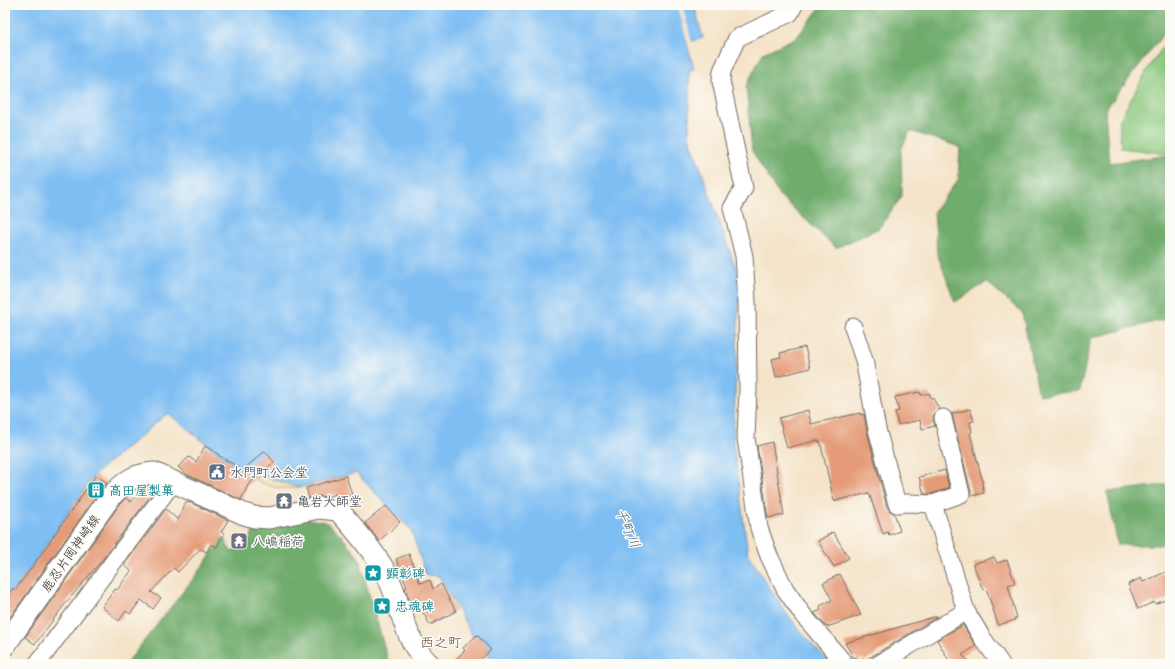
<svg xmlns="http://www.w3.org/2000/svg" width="1175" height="669" font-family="Pangolin,'Klee One',sans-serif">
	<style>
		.green { fill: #8bc77d; stroke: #5b7954 }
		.forest { fill: #70ac6c; stroke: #4e6c4c }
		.sand { fill: #eeda9e; stroke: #8c8264 }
		.water { fill: #7ebef3; stroke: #54748f }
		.pier { fill: #f4e3c8 }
		.building { fill: #e59b78 }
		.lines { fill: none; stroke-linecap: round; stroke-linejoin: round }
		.minor-casing { stroke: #716b62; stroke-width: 19 }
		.major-casing { stroke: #716b62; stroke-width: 23 }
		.minor { stroke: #fff; stroke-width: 17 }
		.major { stroke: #fff; stroke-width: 21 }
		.labels { text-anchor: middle; stroke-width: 3; stroke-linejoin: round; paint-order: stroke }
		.service-label { font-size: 13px; font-weight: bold; fill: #4e5e75; stroke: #fdfcf7; text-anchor: start }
		.culture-label { font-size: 13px; font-weight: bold; fill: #0d838f; stroke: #fdfcf7; text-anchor: start }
		.worship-label { font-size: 13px; font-weight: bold; fill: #5b616d; stroke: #fdfcf7; text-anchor: start }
		.street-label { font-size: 13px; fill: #2b2b2b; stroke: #fdfcf7 }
		.water-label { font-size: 14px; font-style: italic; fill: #485e71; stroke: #fdfcf7 }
		.neighbourhood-label { font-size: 14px; fill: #6c5246; stroke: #fdfcf7 }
	</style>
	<rect width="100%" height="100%" fill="#fdfcf7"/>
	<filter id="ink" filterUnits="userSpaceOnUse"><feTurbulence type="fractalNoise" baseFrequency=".025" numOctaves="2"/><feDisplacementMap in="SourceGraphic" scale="8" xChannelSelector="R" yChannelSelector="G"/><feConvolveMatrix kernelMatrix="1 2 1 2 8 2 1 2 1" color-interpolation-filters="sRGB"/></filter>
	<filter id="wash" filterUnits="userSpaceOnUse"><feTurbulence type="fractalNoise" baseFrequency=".012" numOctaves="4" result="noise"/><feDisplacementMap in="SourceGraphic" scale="16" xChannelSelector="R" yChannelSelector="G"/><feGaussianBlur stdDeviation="0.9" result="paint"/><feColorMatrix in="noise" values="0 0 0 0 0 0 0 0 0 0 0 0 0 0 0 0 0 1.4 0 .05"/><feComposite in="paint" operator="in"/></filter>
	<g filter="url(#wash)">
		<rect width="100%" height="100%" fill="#f4e3c8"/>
		<polygon class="green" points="1170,37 1170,154 1121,148 1119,121 1147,70"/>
		<g class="forest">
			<polygon points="822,5 1170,5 1170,28 1167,29 1105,110 1109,163 1170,155 1170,318 1091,338 1080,391 1039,395 1022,313 987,282 955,302 937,253 934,211 958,180 960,147 910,131 901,150 902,196 879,228 836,248 779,195 752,151 746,86 763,53 797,37"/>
			<polygon points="1170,484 1170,543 1159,545 1118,545 1107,492"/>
			<polygon points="301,518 326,522 340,534 359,558 389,664 126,664 197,574 223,537 231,552 247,546 254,529"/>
		</g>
		<path class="sand" d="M246,458L306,486C273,493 262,484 235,465Z"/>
		<polygon class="water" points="5,5 694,5 703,38 687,42 694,69 689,71 689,136 740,280 733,442 748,554 784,610 815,648 832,664 496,664 473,637 439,576 426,575 411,530 356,473 302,487 294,486 263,476 255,479 219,454 168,413 95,474 24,577 5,602"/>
		<polygon class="pier" points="678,5 682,5 692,43 690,44 692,52 690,53"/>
		<g id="blocks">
			<g class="building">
				<polygon points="805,347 810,368 776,377 772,359 781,357 780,353"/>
				<polygon points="920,392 921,395 929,393 931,398 933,398 939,409 933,416 935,426 922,429 920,420 898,425 895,412 899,411 895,397"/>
				<polygon points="970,409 974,421 970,422 972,432 970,433 983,483 982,483 984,493 971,496 971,492 952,414"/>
				<polygon points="808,410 811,424 860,413 861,415 864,414 867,432 887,507 890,511 894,513 900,531 889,535 888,532 883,534 869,493 834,501 820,441 818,442 818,440 787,448 779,418"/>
				<polygon points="772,442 784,515 768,518 757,446"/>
				<polygon points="205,446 218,454 218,455 243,470 265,451 274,462 248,485 241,500 186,474 178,467 189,457 196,462"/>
				<polygon points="945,470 949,488 931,494 924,494 919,477"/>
				<polygon points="96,475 107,483 101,489 6,623 5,599 13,588 15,590 33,566"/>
				<polygon points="346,476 352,495 341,499 337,498 336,494 327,497 317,496 309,498 306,488"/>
				<polygon points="145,486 150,486 155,490 102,560 65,604 35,644 25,637 120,504 126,498 131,502"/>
				<polygon points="186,502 189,503 189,502 228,520 221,532 224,533 217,547 211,544 207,552 200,549 178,572 174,568 151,592 161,598 153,609 141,600 130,614 126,611 119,621 102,607 115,589 117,590 131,571 124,565 166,509 178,520"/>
				<polygon points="386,506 400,522 379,541 365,523"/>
				<polygon points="833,532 849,558 834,567 818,541"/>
				<polygon points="409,554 420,583 430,580 433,589 441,584 456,611 430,625 420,607 412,609 405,588 407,587 396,559"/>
				<polygon points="994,557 997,563 1007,560 1015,583 1008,585 1017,618 1014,618 1015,620 998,625 987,591 985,589 983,590 973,564"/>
				<polygon points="1170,570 1170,598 1155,604 1154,602 1138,609 1128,584 1141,578 1143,582"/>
				<polygon points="840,574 861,615 827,627 814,613 821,610 820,606 832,600 823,583"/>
				<polygon points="937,616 937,617 864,661 863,658 858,661 856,657 854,658 845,643"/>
				<polygon points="963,625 976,646 962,655 972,664 951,664 937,640"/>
				<polygon points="477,635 491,650 476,664 451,664 465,650 463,648"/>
			</g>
		</g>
	</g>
	<g filter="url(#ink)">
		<use href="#blocks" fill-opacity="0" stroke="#716b62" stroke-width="1"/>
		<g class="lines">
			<g class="minor-casing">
				<g id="minor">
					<polyline points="794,5 790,13 737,38 722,71 721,81 744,188 732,208 744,256 747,302 748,389 746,438 759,528 769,556 785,589 803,615 845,664"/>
					<polyline points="853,327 864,360 877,429 897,504 908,503 933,504 961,494 943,418"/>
					<polyline points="933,504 966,611 981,636 1001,664"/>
					<polyline points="37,664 174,481"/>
					<polyline points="879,664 966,611"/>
				</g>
			</g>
			<g class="major-casing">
				<path id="major" d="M5,645L111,496C126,481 132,475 154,473L244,514L254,517L269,518L319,508L338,510C355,529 372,549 385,571C402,602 402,639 429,664"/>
			</g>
			<use href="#minor" class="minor"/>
			<use href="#major" class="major"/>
		</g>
	</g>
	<defs>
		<g id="civic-square" transform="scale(0.9)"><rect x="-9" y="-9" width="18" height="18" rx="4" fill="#5c6f8a" stroke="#fdfcf7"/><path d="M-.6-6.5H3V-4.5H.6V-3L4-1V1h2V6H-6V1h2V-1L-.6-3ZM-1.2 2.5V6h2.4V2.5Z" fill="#fff"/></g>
		<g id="building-square" transform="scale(0.9)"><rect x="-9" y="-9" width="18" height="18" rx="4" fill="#0f9aa8" stroke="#fdfcf7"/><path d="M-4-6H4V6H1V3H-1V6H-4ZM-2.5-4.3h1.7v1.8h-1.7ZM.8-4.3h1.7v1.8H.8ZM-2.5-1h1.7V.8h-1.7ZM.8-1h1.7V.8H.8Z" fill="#fff"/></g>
		<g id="temple-square" transform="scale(0.9)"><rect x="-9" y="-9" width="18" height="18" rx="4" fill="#6b7280" stroke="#fdfcf7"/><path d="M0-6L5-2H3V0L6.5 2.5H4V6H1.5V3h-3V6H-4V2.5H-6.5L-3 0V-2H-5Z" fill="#fff"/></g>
		<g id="sight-square" transform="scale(0.9)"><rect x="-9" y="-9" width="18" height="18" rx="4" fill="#0f9aa8" stroke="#fdfcf7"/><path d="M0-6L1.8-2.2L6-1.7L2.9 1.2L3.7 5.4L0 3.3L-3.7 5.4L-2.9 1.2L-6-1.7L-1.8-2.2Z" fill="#fff"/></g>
	</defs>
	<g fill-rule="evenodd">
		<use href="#civic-square" x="217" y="472"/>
		<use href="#building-square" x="96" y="490"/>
		<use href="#temple-square" x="284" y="501"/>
		<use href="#temple-square" x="239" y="541"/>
		<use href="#sight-square" x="373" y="573"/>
		<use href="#sight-square" x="382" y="606"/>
	</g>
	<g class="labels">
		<g class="service-label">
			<text x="230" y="477">水門町公会堂</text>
		</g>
		<g class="culture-label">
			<text x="109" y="495">高田屋製菓</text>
			<text x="386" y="578">顕彰碑</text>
			<text x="395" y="611">忠魂碑</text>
		</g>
		<g class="worship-label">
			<text x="297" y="506">亀岩大師堂</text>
			<text x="252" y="546">八嶋稲荷</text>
		</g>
		<g class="street-label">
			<text transform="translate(70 553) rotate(-55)" y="5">鹿忍片岡神崎線</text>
		</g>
		<g class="water-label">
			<text transform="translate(628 528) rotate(66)" y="5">千町川</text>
		</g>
		<g class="neighbourhood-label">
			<text x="441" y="647">西之町</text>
		</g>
	</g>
	<rect width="1175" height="669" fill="none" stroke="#fdfcf7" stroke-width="20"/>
</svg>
